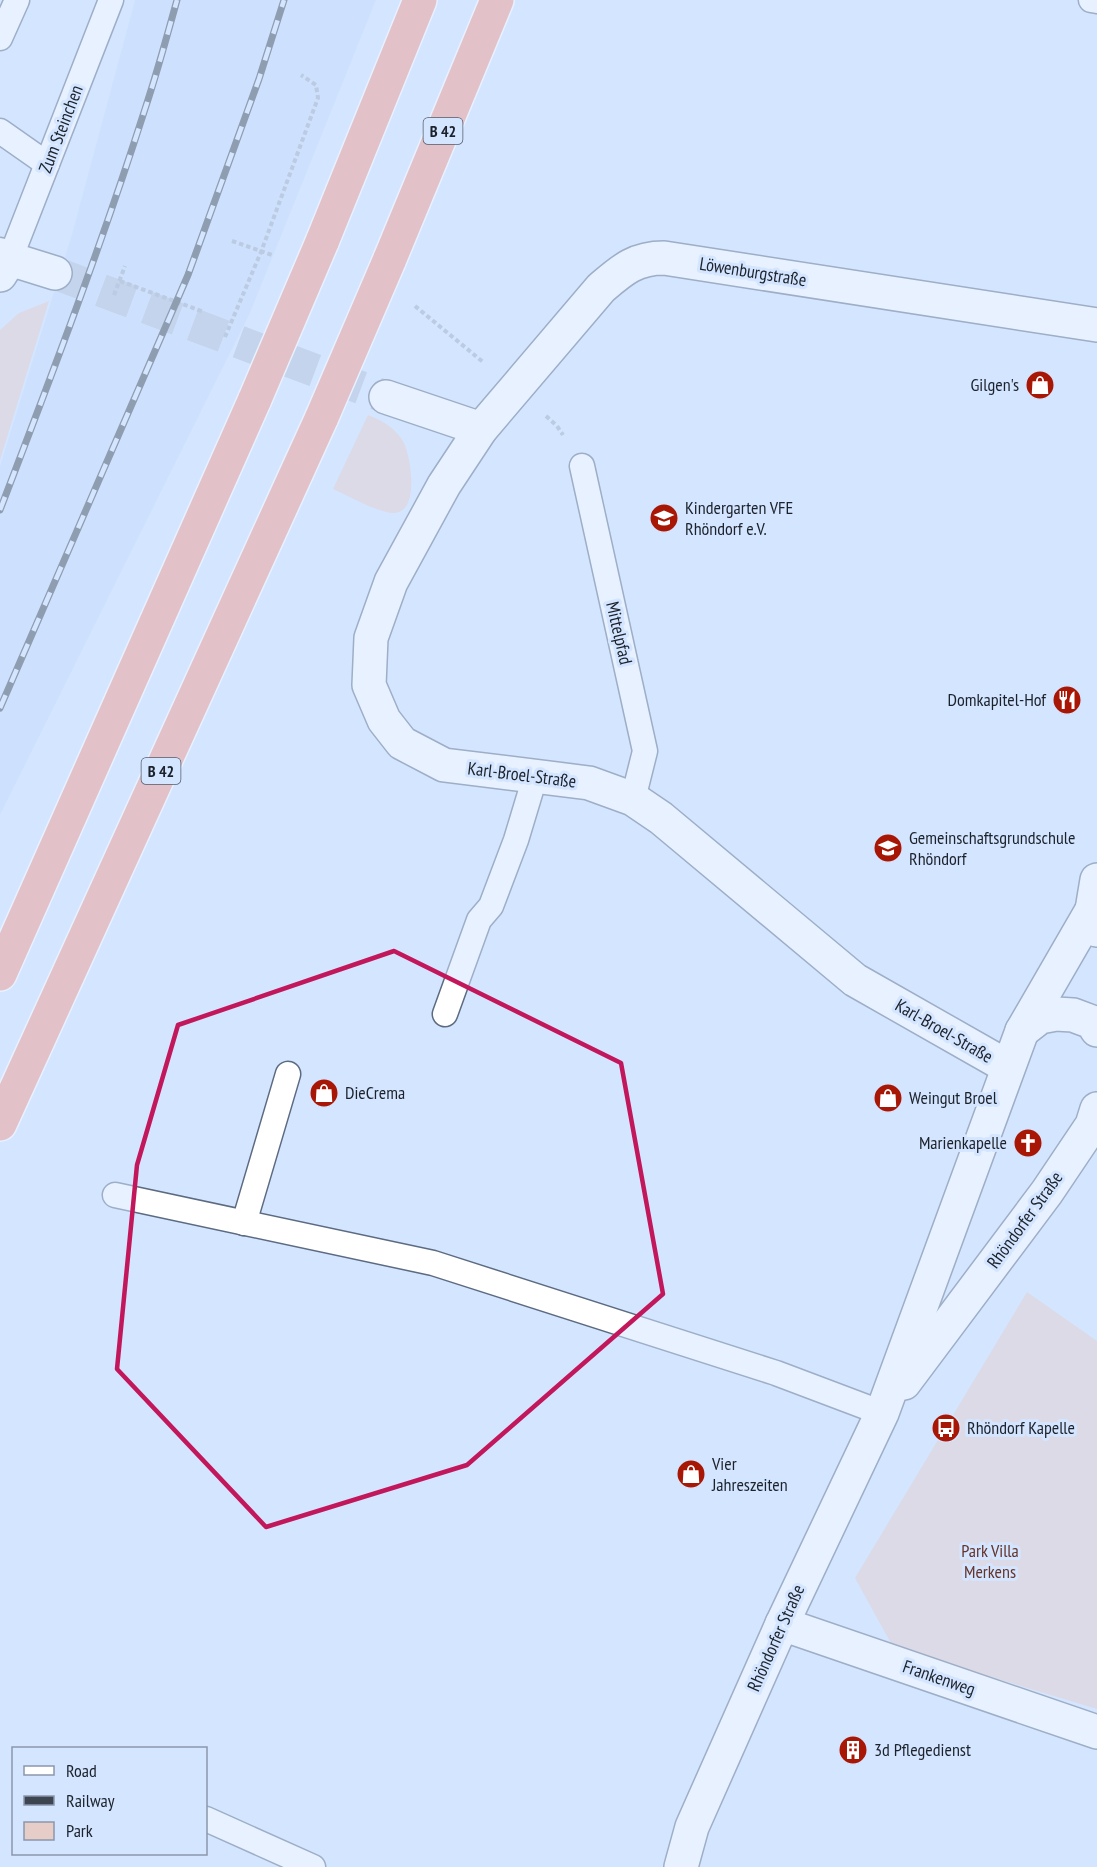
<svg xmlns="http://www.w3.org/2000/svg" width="1097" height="1867" font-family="'PT Sans Narrow',sans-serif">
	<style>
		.built { fill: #c6dafb }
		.green { fill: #e6cdc8 }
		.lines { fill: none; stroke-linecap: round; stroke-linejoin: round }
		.minor-tunnel { stroke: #afbed5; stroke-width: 33; stroke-dasharray: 33 16; stroke-linecap: butt }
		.service-casing { stroke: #5c6b81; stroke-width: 27 }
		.minor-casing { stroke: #5c6b81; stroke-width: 36 }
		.secondary-casing { stroke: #5c6b81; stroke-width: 36 }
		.trunk-casing { stroke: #fff; stroke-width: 36 }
		.path { stroke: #9daabf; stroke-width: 4; stroke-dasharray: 4.5 3; stroke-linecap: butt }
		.service { stroke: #fff; stroke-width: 24 }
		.minor { stroke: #fff; stroke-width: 33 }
		.secondary { stroke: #fff; stroke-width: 33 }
		.trunk { stroke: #f49686; stroke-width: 33 }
		.rail-casing { stroke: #3d4551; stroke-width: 7 }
		.rail { stroke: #d4e5ff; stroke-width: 4.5; stroke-dasharray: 14; stroke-linecap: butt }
		.trunk-bridge-casing { stroke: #fff; stroke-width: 36; stroke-linecap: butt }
		.trunk-bridge { stroke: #f49686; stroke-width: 33 }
		.marked { fill: none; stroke: #c2185b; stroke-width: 4.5; stroke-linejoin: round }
		.labels { text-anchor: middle; stroke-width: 6; stroke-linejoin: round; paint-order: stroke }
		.shield { fill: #d4e5ff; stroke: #535c6b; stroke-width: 1.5 }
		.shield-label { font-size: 16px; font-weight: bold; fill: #1c222b }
		.street-label { font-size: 18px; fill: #1c222b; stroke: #d4e5ff }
		.poi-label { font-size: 18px; fill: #1c222b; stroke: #d4e5ff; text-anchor: start }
		.park-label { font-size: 18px; fill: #67342b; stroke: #d4e5ff }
	</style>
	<rect width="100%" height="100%" fill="#d4e5ff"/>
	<polygon class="built" points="135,0 376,0 250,313 0,815 0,466 72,234"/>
	<g class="green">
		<polygon points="49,301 0,460 0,330 19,313"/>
		<path d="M368,415C383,421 396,428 404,443C411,458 420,512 394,513C378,513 349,496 333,489Z"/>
		<polygon points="1027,1292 1097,1341 1097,1709 893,1647 855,1578"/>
	</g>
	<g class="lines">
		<polyline class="minor-tunnel" points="55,273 386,397"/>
		<g class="service-casing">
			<g id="service">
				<polyline points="1091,0 1097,1"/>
				<polyline points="0,38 17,0"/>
				<polyline points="0,131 47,164"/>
				<polyline points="0,250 10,259 111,0"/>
				<polyline points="582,466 645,751 633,799"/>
				<polyline points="445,1014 479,920 491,906 516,840 535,777"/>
				<polyline points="115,1195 433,1263 776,1373 882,1413"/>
				<polyline points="244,1223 288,1074"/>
				<polyline points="206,1819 313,1867"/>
			</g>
		</g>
		<g class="minor-casing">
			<g id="minor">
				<polyline points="0,275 10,259 55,273"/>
				<polyline points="386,397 481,429"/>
				<path d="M1008,1067L855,980L661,818L633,799L589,783L444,765L402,743L384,720L369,685L371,638L391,582L444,485L481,429L601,288C622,270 635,258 664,258L1097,325"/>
				<polyline points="782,1624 1097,1732"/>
			</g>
		</g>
		<g class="secondary-casing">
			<g id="secondary">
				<polyline points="1097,880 1092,910 1097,930"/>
				<polyline points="1022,1031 1040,1017 1056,1014 1073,1015 1092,1022 1097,1030"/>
				<polyline points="904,1383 1047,1192 1092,1125 1097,1109"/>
				<polyline points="681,1867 692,1827 782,1624 882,1413 1022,1031 1092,910"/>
			</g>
		</g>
		<g class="trunk-casing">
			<g id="trunk">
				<polyline points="322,242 420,0"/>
				<polyline points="389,261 497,0"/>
				<polyline points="0,974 255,399"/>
				<polyline points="0,1124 322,417"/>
			</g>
		</g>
		<g class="path">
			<polyline points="232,241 272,255"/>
			<polyline points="120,281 204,312"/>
			<polyline points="114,295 125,266"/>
			<polyline points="415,306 483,362"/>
			<polyline points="225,337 261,252 318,98 316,85 301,75"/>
			<polyline points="546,416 557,426 563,435"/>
		</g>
		<use href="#service" class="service"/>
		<use href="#minor" class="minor"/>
		<use href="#secondary" class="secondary"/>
		<use href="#trunk" class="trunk"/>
		<g class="rail-casing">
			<g id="rail">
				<path d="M0,510C51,377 102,244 145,109C157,73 167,36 177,0"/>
				<polyline points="0,708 188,275 259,79 284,0"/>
			</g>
		</g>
		<use href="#rail" class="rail"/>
		<g class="trunk-bridge-casing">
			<g id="trunk-bridge">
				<polyline points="255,399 322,242"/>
				<polyline points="322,417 389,261"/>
			</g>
		</g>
		<use href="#trunk-bridge" class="trunk-bridge"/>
	</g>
	<path d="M0 0H1097V1867H0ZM394,951L621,1063L663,1294L467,1465L266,1527L117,1369L137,1165L178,1025Z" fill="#d4e5ff" fill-opacity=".55" fill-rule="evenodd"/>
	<path class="marked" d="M394,951L621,1063L663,1294L467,1465L266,1527L117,1369L137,1165L178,1025Z"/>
	<defs>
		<g id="shop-disc" transform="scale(1.5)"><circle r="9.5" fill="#a81705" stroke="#d4e5ff"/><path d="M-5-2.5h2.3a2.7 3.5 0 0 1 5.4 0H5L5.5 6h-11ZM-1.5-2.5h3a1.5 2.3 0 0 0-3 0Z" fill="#fff"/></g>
		<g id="school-disc" transform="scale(1.5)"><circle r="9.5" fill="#a81705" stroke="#d4e5ff"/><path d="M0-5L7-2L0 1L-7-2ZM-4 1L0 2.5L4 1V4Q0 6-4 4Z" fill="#fff"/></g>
		<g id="restaurant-disc" transform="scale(1.5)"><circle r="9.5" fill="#a81705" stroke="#d4e5ff"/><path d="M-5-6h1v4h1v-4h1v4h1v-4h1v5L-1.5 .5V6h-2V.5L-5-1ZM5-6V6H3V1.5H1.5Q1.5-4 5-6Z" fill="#fff"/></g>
		<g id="church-disc" transform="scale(1.5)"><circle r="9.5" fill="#a81705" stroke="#d4e5ff"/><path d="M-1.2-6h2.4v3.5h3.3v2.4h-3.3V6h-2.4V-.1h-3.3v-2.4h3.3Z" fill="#fff"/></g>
		<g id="bus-disc" transform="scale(1.5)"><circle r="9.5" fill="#a81705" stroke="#d4e5ff"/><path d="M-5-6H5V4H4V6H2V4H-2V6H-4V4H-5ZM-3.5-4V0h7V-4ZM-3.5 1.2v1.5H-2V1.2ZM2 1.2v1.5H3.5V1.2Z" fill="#fff"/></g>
		<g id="building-disc" transform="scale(1.5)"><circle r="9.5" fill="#a81705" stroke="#d4e5ff"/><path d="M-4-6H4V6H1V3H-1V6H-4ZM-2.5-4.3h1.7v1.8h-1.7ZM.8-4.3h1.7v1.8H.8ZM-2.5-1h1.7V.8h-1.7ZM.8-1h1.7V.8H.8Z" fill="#fff"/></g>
	</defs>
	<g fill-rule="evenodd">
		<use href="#shop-disc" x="1040" y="385"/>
		<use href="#school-disc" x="664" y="518"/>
		<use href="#restaurant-disc" x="1067" y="700"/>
		<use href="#school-disc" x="888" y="848"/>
		<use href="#shop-disc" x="324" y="1093"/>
		<use href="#shop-disc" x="888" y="1098"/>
		<use href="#church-disc" x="1028" y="1143"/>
		<use href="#bus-disc" x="946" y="1428"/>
		<use href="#shop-disc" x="691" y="1474"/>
		<use href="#building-disc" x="853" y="1750"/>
	</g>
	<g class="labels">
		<g class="shield">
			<rect x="423.5" y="118" width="39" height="26" rx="4.5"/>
			<rect x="141.5" y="758" width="39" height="26" rx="4.5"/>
		</g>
		<g class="shield-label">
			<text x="443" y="137">B 42</text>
			<text x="161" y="777">B 42</text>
		</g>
		<g class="street-label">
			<text transform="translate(61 129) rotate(-69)" y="6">Zum Steinchen</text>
			<text transform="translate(753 272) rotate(9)" y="6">Löwenburgstraße</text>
			<text transform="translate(619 633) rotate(77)" y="6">Mittelpfad</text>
			<text transform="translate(522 775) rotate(7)" y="6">Karl-Broel-Straße</text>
			<text transform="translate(944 1031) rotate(30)" y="6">Karl-Broel-Straße</text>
			<text transform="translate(1025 1220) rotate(-54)" y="6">Rhöndorfer Straße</text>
			<text transform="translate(776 1638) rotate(-66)" y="6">Rhöndorfer Straße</text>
			<text transform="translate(939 1678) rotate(19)" y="6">Frankenweg</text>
		</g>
		<g class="poi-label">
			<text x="1019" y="391" text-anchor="end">Gilgen's</text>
			<text x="685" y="514">Kindergarten VFE<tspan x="685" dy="21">Rhöndorf e.V.</tspan></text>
			<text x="1046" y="706" text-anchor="end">Domkapitel-Hof</text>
			<text x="909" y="844">Gemeinschaftsgrundschule<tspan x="909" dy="21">Rhöndorf</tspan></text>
			<text x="345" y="1099">DieCrema</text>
			<text x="909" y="1104">Weingut Broel</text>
			<text x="1007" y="1149" text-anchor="end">Marienkapelle</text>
			<text x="967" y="1434">Rhöndorf Kapelle</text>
			<text x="712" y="1470">Vier<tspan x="712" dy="21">Jahreszeiten</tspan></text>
			<text x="874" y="1756">3d Pflegedienst</text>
		</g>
		<g class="park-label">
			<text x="990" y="1557">Park Villa<tspan x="990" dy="21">Merkens</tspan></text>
		</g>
	</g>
	<rect x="12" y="1747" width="195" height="108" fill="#d4e5ff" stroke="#8a97aa" stroke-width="1.5"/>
	<rect x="24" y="1766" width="30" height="9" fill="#ffffff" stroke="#8a97aa" stroke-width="1.5"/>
	<text x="66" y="1777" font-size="18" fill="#1c222b">Road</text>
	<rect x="24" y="1796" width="30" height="9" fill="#3d4551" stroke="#8a97aa" stroke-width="1.5"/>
	<text x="66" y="1807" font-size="18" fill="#1c222b">Railway</text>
	<rect x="24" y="1822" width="30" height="18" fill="#e6cdc8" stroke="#8a97aa" stroke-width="1.5"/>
	<text x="66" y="1837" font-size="18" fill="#1c222b">Park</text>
</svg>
